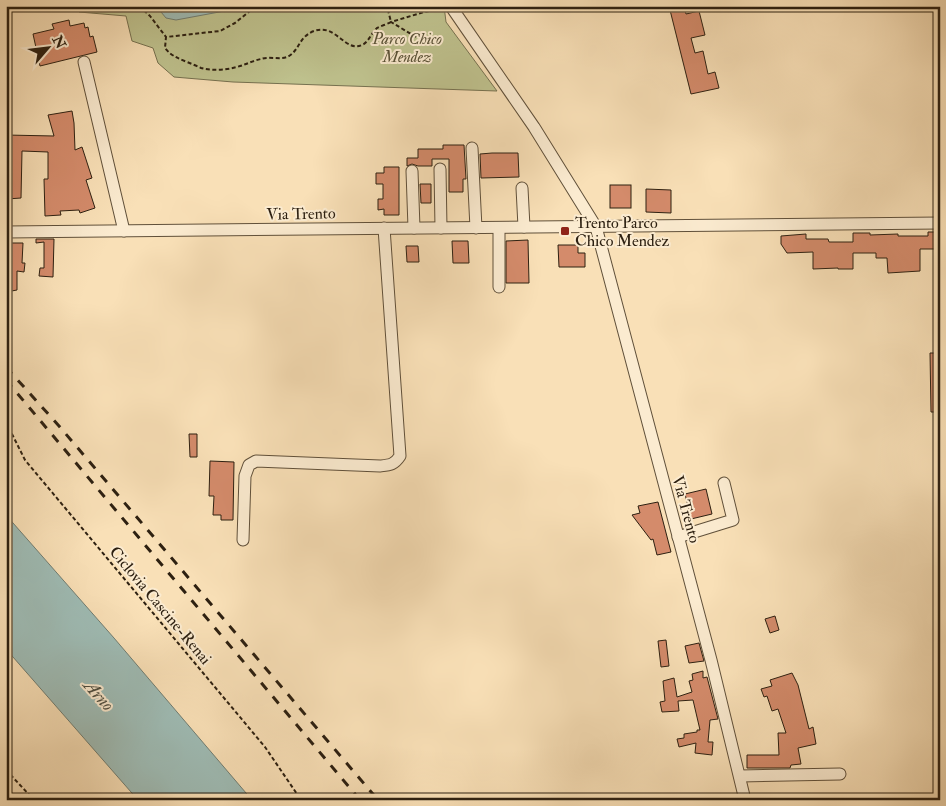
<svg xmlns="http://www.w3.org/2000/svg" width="946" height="806" font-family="'IM FELL Double Pica',serif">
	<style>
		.green { fill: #bfc28e; stroke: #767150 }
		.water { fill: #9fbcb5; stroke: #717e73 }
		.building { fill: #d48b6b; stroke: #2d2011 }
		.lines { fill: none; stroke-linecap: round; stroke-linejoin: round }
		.minor-casing { stroke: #60503a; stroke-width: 13 }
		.path { stroke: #2d2011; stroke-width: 2; stroke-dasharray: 4 2.5; stroke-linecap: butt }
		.minor { stroke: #fbebd0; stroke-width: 11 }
		.rail { stroke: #2d2011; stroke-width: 3; stroke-dasharray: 9 9; stroke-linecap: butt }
		.poi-dot { fill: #8f2418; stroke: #fbebd0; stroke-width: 2 }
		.labels { text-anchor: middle; stroke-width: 4; stroke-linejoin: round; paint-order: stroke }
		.park-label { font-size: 16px; font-style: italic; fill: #595136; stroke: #fbebd0 }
		.street-label { font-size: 16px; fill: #2d2011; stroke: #fbebd0 }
		.poi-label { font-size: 16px; fill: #2d2011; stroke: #fbebd0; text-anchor: start }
		.water-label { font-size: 18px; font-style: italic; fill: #4f4f42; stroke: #fbebd0 }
	</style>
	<rect width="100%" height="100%" fill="#f9e0b7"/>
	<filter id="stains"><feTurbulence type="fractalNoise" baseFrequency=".004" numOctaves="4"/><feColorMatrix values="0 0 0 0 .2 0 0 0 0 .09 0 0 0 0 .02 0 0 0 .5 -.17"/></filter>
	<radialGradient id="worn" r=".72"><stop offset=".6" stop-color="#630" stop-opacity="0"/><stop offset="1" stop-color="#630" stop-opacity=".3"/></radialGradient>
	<polygon class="green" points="78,6 444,6 446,22 497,91 233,82 174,77 158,63 153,48 132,41 126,16 79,12"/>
	<g class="water">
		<polygon points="161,6 238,6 230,10 176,20 166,18 161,12"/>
		<polygon points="6,515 114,638 252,800 138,800 6,649"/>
	</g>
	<g class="building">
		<polygon points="669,6 684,6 686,14 699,11 705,35 691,38 695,53 703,51 708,74 715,72 719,88 691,94"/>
		<polygon points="69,20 70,26 84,23 85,28 88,27 90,37 93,36 97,52 40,66 33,34 54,29 52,24"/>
		<polygon points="72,111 74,123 75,150 82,147 92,178 86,180 95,208 80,213 79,210 60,211 61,215 45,216 44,179 48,179 48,152 22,151 21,198 7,199 6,135 54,136 48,115"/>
		<polygon points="443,145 464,145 466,179 463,179 463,192 449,192 449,159 432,159 432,166 418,166 412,164 407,166 407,158 418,158 418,149 443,149"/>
		<polygon points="492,153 518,153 519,177 481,178 480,154"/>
		<polygon points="384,167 399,167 399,215 384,215 384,209 378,210 378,199 383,199 383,184 376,184 376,173 384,173"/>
		<polygon points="420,184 431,184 431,203 421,203"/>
		<rect x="610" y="185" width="21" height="23"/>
		<polygon points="646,189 671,190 671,213 646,212"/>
		<polygon points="928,232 940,232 940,249 920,249 920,271 888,273 887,258 876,258 876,253 853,253 853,269 838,269 838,268 813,269 813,252 787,253 781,244 781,236 806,234 806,239 828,239 829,242 853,242 853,233 870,233 870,235 898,234 898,236 928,236"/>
		<polygon points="36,239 54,239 53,277 39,276 40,268 44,268 44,242 36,243"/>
		<polygon points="528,240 529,283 506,283 506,241"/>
		<polygon points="452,241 468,241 469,263 453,263"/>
		<polygon points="6,243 23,243 22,263 25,263 24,272 17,271 17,290 6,292"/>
		<polygon points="558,245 578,245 578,253 585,253 585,267 559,267"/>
		<polygon points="406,246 418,246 419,262 407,262"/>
		<polygon points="930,353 940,353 940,412 931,412"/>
		<polygon points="189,434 197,434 197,457 190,457"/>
		<polygon points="210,461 234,462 233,520 221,520 221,515 213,515 214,496 209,496"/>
		<polygon points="706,489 712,514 691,519 685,494"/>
		<polygon points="658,502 671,552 657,555 653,539 651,540 632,515 640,513 638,506"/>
		<polygon points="775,616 779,630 770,633 765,619"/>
		<polygon points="666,640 669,666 661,667 658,641"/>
		<polygon points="699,643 704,661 689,663 685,646"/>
		<polygon points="703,671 703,678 707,677 718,719 710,720 708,742 713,742 712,755 695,753 696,743 679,747 677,739 684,738 684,734 697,732 697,730 700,730 693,700 678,701 679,711 662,712 660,702 665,701 663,681 674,678 677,697 692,692 689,681 693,680 692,674"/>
		<polygon points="792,673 798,685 809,729 813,727 816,744 798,748 801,764 791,765 790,768 747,768 747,755 779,755 778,733 786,733 778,709 772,711 767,696 764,697 761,689 772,686 770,680"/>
	</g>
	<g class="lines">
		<g class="minor-casing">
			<g id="minor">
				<polyline points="452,8 534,127 596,227 711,660 745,800"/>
				<polyline points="84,62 124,231"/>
				<polyline points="472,148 476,228"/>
				<polyline points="440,169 441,228"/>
				<polyline points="412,171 414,228"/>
				<polyline points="522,188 524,227"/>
				<polyline points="499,228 499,287"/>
				<polyline points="6,232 940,223"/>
				<polyline points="678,537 733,520 724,483"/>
				<path d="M243,540L245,476L249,465L256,461L380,466C390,465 394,465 400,456L384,228"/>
				<polyline points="740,776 840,774"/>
			</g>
		</g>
		<g class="path">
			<polyline points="139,6 150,16 166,37"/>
			<path d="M256,6L235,23L220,31L166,37L165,48C171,56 178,58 187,62C192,64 197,66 201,68C216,72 233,69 246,64C251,62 256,60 261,59C269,56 280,60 287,57C300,51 298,37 314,31C336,23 345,53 362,45C369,42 371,33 377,28C381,26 387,24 391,22L387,6"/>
			<polyline points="416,37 391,22 424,12 442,9"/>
			<polyline points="6,422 25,460 265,747 297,794 303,800"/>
			<polyline points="6,770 34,800"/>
		</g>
		<use href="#minor" class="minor"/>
		<g class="rail">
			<polyline points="6,367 59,426 378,800"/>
			<polyline points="6,380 360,800"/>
		</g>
	</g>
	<rect class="poi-dot" x="560" y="226" width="10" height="10" rx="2.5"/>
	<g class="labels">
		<g class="park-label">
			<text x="407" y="44">Parco Chico<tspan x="407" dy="18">Mendez</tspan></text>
		</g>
		<g class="street-label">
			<text transform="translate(301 213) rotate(-1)" y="6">Via Trento</text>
			<text transform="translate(687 509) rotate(75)" y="6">Via Trento</text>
			<text transform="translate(161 605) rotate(50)" y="6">Ciclovia Cascine-Renai</text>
		</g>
		<g class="poi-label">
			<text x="575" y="228">Trento Parco<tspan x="575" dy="18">Chico Mendez</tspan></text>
		</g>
		<g class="water-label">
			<text transform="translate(99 695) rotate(48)" y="6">Arno</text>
		</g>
	</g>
	<rect width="946" height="806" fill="none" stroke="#f9e0b7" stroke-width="25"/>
	<rect x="8" y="8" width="931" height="791" fill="none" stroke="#2d2011" stroke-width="2.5"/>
	<rect x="12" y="12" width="921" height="781" fill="none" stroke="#2d2011"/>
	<g transform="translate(48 48) rotate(62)" stroke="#fbebd0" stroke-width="4" paint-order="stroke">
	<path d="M0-4L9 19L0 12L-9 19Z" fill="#2d2011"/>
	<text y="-8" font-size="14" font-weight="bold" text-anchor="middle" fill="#2d2011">N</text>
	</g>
	<rect width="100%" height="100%" filter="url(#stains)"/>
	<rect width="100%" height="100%" fill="url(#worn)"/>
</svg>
